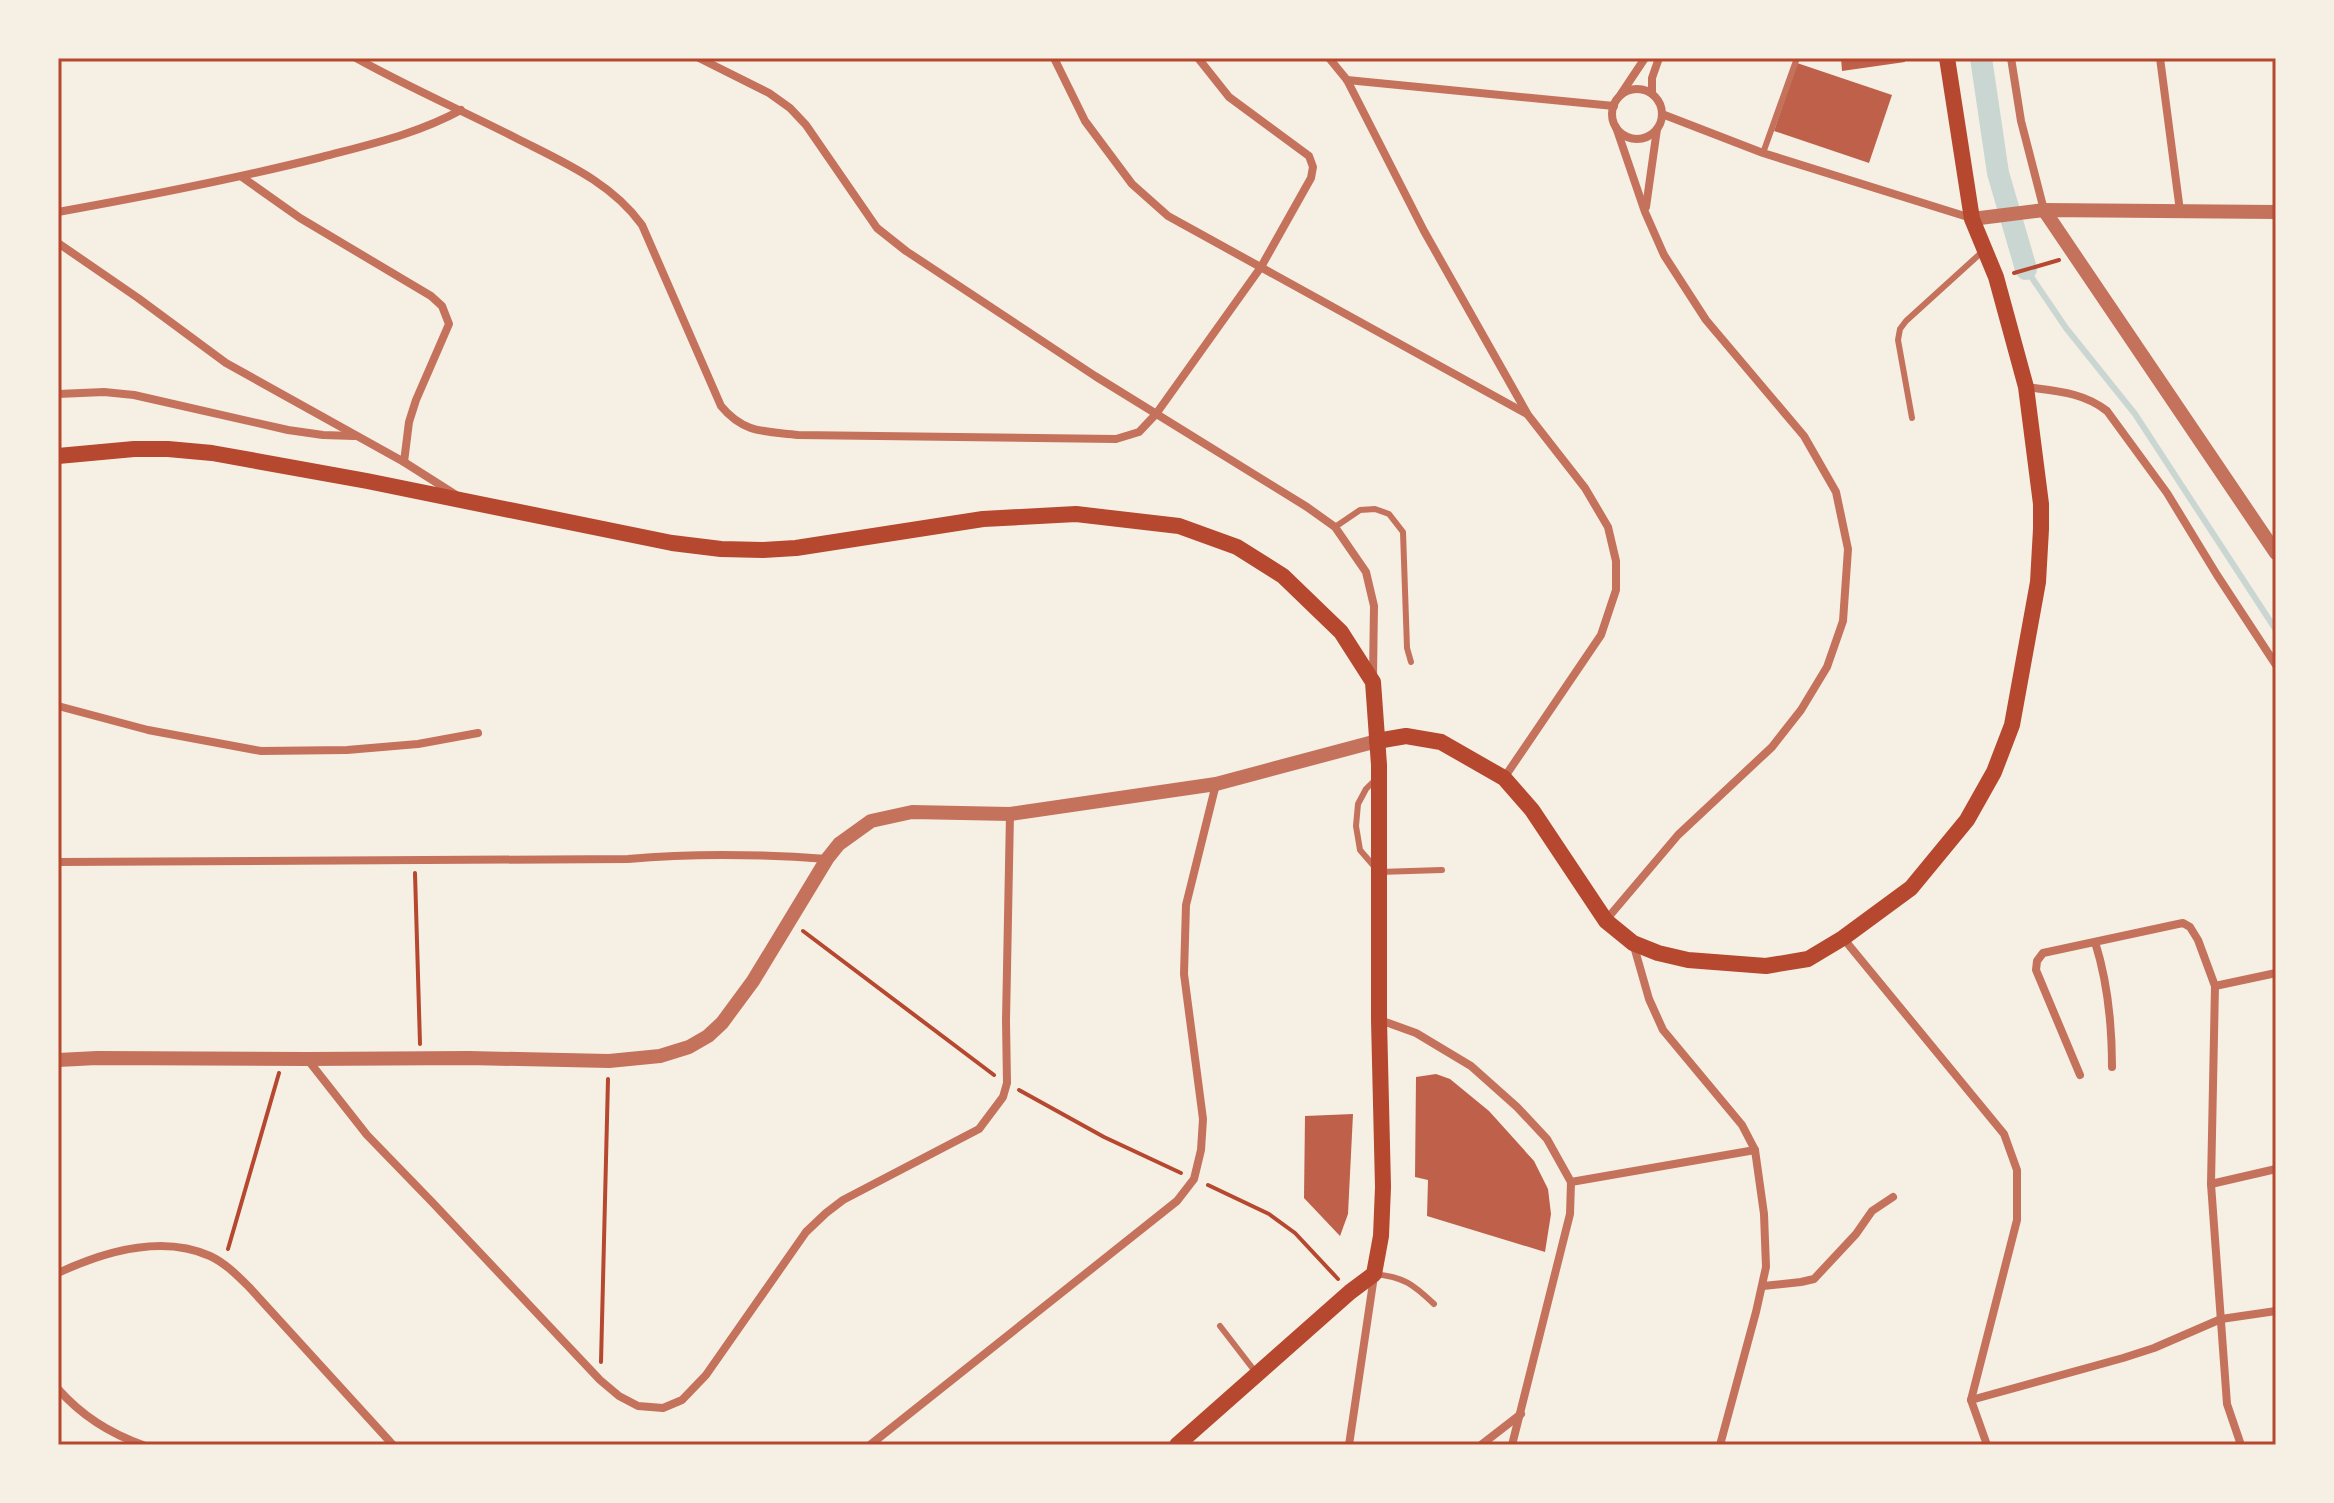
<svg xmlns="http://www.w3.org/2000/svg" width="2334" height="1503" font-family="Merriweather,serif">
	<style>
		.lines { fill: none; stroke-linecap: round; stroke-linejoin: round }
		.stream { stroke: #c9d6d2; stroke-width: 6 }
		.canal { stroke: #c9d6d2; stroke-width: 22 }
		.building { fill: #bf614a }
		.path { stroke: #b5482f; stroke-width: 4 }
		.service { stroke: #c5725c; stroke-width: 6 }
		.minor { stroke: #c5725c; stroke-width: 8 }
		.tertiary { stroke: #c5725c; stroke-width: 14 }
		.secondary { stroke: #b5482f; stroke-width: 16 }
		.neatline { fill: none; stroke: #b5482f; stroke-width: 3 }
	</style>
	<rect width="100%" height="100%" fill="#f6efe4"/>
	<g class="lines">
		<polyline class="stream" points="2026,269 2066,328 2135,414 2276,630"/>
		<polyline class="canal" points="1981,58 1998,173 2026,269"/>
	</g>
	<g class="building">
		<polygon points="1841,58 1904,58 1905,62 1842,71"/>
		<polygon points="1797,63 1892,95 1869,163 1774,131"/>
		<polygon points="1436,1074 1450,1079 1489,1111 1534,1161 1548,1189 1551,1214 1545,1252 1427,1216 1428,1180 1415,1177 1416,1077"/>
		<polygon points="1353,1114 1348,1214 1340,1236 1304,1198 1305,1116"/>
	</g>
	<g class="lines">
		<g class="path">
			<polyline points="2014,273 2059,260"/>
			<polyline points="415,873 420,1044"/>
			<polyline points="803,931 994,1075"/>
			<polyline points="1019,1090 1104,1137 1181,1173"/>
			<polyline points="1208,1185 1269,1214 1295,1233 1338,1279"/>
			<polyline points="228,1249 279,1073"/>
			<polyline points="601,1362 608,1079"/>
		</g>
		<g class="service">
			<polyline points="1763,153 1797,58"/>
			<polyline points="1912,418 1898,340 1900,329 1906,321 1982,252"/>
			<polyline points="1335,527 1360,510 1375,509 1389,514 1403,532 1407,648 1411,662"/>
			<polyline points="1376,779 1366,789 1358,804 1356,826 1360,850 1379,872 1442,870"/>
			<path d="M1374,1274C1404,1277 1413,1284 1434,1304"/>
			<polyline points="1220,1326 1257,1374"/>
		</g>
		<g class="minor">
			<path d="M356,58C408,87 463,111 516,138C563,162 611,182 642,225L721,406C744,434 766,431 798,435L1116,439L1139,432L1156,414L1261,267L1311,178L1313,167L1309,156L1229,97L1198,58"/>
			<polyline points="699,58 769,93 790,108 806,125 877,228 906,251 1095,376 1307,507 1335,527 1366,572 1374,606 1373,676"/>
			<polyline points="1054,58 1085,121 1132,184 1168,216 1527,414"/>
			<polyline points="1329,58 1347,80 1424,231 1528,415 1585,488 1608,527 1616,561 1616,590 1601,635 1504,778"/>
			<polyline points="2011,58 2021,121 2044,210"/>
			<polyline points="2160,58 2180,211"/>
			<polyline points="1347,80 1614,106"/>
			<circle cx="1637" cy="114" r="25"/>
			<polyline points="1652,93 1652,78 1659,58"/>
			<polyline points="1621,94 1645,58"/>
			<polyline points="1662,114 1763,153 1971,218"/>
			<polyline points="242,177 300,218 431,296 442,306 449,324 416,400 409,422 404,462"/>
			<polyline points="1646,207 1657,129"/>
			<path d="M58,212C147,196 235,179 322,157C371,144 417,134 461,110"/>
			<polyline points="58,243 138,298 226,363 404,462 456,495"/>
			<path d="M2026,387C2055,391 2083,392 2107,411L2167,493L2217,575L2276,665"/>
			<polyline points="58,394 104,392 134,395 288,430 323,435 354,436"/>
			<polyline points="58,706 148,730 261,751 347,750 418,744 478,733"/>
			<path d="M58,862L628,859C694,853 760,854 827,859"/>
			<polyline points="1606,920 1678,835 1772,747 1801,710 1827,667 1843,621 1848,549 1836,492 1804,436 1706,320 1664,255 1645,212 1616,127"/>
			<polyline points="1843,938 2004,1134 2017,1170 2017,1220 1971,1400 1987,1445"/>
			<path d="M2095,942C2108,983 2112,1023 2112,1067"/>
			<polyline points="1633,943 1649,999 1663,1030 1742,1125 1755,1150 1764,1214 1766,1267 1756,1312 1720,1445"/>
			<polyline points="2215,986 2276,973"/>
			<polyline points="1380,1020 1416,1033 1471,1066 1517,1107 1547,1139 1571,1182 1570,1214 1512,1445"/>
			<polyline points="308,1060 367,1135 432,1202 600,1380 619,1396 638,1406 663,1408 682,1400 706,1375 806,1232 826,1213 843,1200 979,1129 1003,1097 1007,1083 1006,1021 1010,814"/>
			<polyline points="2080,1075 2036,970 2037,961 2043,953 2178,924 2183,923 2190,927 2198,940 2215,986 2211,1184 2227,1404 2241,1445"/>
			<polyline points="1571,1182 1755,1150"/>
			<polyline points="2211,1184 2276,1169"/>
			<path d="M58,1273C103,1252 161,1234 210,1256C225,1263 237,1275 249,1287L393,1445"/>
			<polyline points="1763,1286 1801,1282 1814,1279 1856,1234 1872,1211 1893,1197"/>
			<path d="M58,1389C81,1415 111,1434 143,1445"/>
			<polyline points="1971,1400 2123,1358 2154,1348 2221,1319 2276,1311"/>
			<polyline points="870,1445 1177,1201 1194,1179 1201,1150 1203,1119 1184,974 1186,905 1216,784"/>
			<polyline points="1349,1445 1374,1276"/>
			<polyline points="1481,1445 1521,1414"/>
		</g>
		<g class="tertiary">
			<polyline points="2044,210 2276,553"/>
			<polyline points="1972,219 2044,210 2276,212"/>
			<polyline points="58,1060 97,1058 307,1059 469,1058 609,1061 660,1056 689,1047 708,1036 722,1023 753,981 827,859 839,844 871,821 912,812 1010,814 1216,784 1377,741"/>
		</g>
		<g class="secondary">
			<polyline points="58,456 134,449 168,449 212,453 367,481 672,543 721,549 763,550 796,548 983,519 1076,514 1179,526 1237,547 1283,576 1341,632 1373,682 1379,765 1379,1020 1383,1187 1381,1236 1374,1274 1350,1292 1177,1445"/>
			<polyline points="1377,741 1406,736 1441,742 1504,778 1532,810 1606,921 1633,943 1658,953 1688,960 1766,966 1808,959 1843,938 1911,888 1967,820 1994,772 2012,725 2038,582 2041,529 2041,504 2026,387 1996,277 1972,219 1947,58"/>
		</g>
	</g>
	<rect width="2334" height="1503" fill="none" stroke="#f6efe4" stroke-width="120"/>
	<rect x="60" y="60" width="2214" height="1383" class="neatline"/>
</svg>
